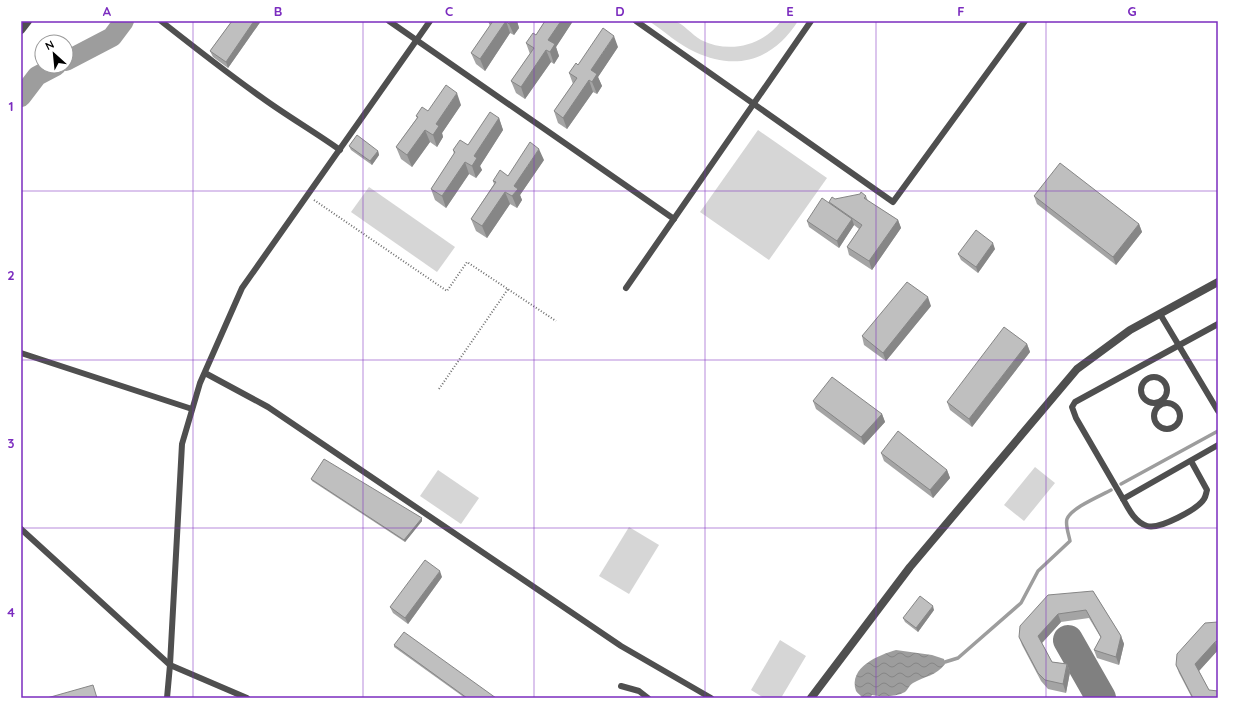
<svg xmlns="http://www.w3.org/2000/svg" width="1239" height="719" font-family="Quicksand,sans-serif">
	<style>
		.pitch { fill: #d6d6d6 }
		.water { fill: url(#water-waves) }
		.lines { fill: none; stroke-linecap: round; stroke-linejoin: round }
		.stream { stroke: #9d9d9d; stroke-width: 3.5 }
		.river { stroke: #9d9d9d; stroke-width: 20 }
		.taxiway { stroke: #808080; stroke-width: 30 }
		.path { stroke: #717171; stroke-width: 2; stroke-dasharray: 1 2; stroke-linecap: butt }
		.service { stroke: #4f4f4f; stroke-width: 6 }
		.minor { stroke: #4f4f4f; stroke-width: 8 }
		.tertiary { stroke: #4f4f4f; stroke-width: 8 }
		.wall { fill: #a4a4a4 }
		.shaded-wall { fill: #868686 }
		.building { fill: #bfbfbf; stroke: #868686 }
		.grid { fill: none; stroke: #7b2cbf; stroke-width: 1; stroke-opacity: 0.55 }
		.neatline { fill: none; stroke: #7b2cbf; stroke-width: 1.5 }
		.grid-label { font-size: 13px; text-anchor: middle; font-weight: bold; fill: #7b2cbf }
	</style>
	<defs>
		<pattern id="water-waves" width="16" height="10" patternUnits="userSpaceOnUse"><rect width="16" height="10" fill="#9d9d9d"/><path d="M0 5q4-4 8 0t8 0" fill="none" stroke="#858585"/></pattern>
	</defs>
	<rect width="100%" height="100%" fill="#fff"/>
	<g class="pitch">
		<path d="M649,21C656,21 666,19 674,21C683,23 692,35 701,40C729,54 763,46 781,21H798C774,59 738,72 695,52C679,45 664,31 649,21Z"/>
		<polygon points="758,130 827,178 769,260 700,212"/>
		<polygon points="369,187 455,247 437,272 351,212"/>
		<polygon points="1035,467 1055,483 1024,521 1004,505"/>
		<polygon points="438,470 479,498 461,524 420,496"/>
		<polygon points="629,527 659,545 629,594 599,576"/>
		<polygon points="780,640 806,656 781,698 764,698 751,690"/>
	</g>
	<path class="water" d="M896,650L932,655L944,659L945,664C936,676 925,676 913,683C909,685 908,690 905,692C896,697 882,697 872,695L870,698H862C861,695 858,694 856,691C848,667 879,655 896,650Z"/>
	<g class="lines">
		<g class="stream">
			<polyline points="1121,484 1218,431"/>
			<path d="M945,662L958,658L1021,603L1038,571L1070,541C1069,535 1065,525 1067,519C1071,508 1100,496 1111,490"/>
		</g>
		<g class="river">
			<polyline points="66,61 112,37 124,21"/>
			<polyline points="21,97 37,76 56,66"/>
		</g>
		<polyline class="taxiway" points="1068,640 1101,698"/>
		<g class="path">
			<polyline points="314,200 447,291 467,262 556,321"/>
			<polyline points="439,389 508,289"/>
		</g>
		<g class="service">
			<path d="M161,21C194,47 227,73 261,97C287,116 315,132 340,150"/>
			<polyline points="389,21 674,219"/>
			<polyline points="636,21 893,202 1025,21"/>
			<polyline points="626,288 811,21"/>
			<polyline points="1160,314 1218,411"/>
			<polyline points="1218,324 1075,402 1072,407 1076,418 1123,499 1218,445"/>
			<polyline points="21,353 192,409"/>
			<polyline points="205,373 268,407 621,646 711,698"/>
			<circle cx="1154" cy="390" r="13"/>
			<circle cx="1167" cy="416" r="13"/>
			<path d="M1123,499C1129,510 1135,522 1147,526C1159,530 1198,509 1204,499C1206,496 1206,493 1207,490L1191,461"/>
			<polyline points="21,529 170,665 247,698"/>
			<polyline points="621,686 639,691 648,698"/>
			<polyline points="167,698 170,665 182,444 200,383 242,288 430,21"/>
		</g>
		<polyline class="minor" points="811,698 910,567 1077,369 1130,330 1218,282"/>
		<polyline class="tertiary" points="21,30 28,21"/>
	</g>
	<g class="wall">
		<polygon points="232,21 261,21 228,68 213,57 210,51"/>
		<polygon points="488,21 517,21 519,28 514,35 510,33 485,71 476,64 471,53 490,26"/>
		<polygon points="545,21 573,21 556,47 559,56 554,64 551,62 525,99 516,93 511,81 530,54 526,43 536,35"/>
		<polygon points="618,47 598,77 602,86 597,94 593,92 567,129 558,123 554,111 573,84 569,73 578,65"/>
		<polygon points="461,105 442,133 443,137 437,147 430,142 412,167 401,159 396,147 417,118 416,116 428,111"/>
		<polygon points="499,118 503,130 480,166 482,170 476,178 469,174 446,208 435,200 431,189 454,154 453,150 468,145"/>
		<polygon points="349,146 378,151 379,155 372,165 351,150"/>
		<polygon points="544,160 520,195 522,200 517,208 510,204 487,238 476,231 471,219 494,184 493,181 508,176"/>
		<polygon points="866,196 868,201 898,220 901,228 872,270 849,255 847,247 859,229 854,225 839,248 809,227 807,221 830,203 829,202 835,199"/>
		<polygon points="1034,196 1139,224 1142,232 1116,265 1037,204"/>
		<polygon points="995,249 978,273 961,260 958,254"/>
		<polygon points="931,306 886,361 864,345 862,336"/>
		<polygon points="1027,344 1030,352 972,427 950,410 947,402"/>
		<polygon points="813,401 882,414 885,422 864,445 816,409"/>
		<polygon points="881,453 947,470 950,478 933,498 884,461"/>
		<polygon points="311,479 422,521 405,542 312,481"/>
		<polygon points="442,577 408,624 393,613 390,607"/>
		<polygon points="1093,591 1121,636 1124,644 1119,665 1097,658 1094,650 1101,638 1089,618 1061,622 1042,643 1052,662 1067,664 1070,672 1066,693 1048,689 1041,681 1022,645 1019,637"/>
		<polygon points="934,610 918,632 905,622 903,618"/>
		<polygon points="1218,622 1218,650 1199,671 1209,690 1218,698 1192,698 1179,673 1176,665"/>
		<polygon points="394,645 496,698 465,698 394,647"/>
	</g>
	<g class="shaded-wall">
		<polygon points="254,21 261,21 228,68 226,62"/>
		<polygon points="506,21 510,33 485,71 480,59"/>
		<polygon points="511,21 517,21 519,28 514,35 509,24"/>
		<polygon points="561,21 573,21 556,47 559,56 554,64 550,52 548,40"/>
		<polygon points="614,36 618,47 598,77 602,86 597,94 592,82 591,70"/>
		<polygon points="546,50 551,62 525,99 521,87"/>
		<polygon points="589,80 593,92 567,129 563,118"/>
		<polygon points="457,93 461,105 442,133 443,137 437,147 433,135 436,124"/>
		<polygon points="499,118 503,130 480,166 482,170 476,178 472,166 474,156"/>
		<polygon points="425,130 430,142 412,167 407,155"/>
		<polygon points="539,149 544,160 520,195 522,200 517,208 512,196 514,186"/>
		<polygon points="378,151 379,155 372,165 370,161"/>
		<polygon points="465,162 469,174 446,208 442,196"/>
		<polygon points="505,192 510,204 487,238 482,226"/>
		<polygon points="852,219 854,225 839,248 837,241"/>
		<polygon points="898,220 901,228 872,270 869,261"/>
		<polygon points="1139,224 1142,232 1116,265 1113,257"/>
		<polygon points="993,243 995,249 978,273 976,267"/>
		<polygon points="928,297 931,306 886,361 883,353"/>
		<polygon points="1027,344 1030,352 972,427 969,419"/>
		<polygon points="882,414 885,422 864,445 861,437"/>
		<polygon points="947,470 950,478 933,498 930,490"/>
		<polygon points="422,518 422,521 405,542 404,540"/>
		<polygon points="440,571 442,577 408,624 405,618"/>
		<polygon points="933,606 934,610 918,632 916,628"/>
		<polygon points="1058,614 1061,622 1041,644 1038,636"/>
		<polygon points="1121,636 1124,644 1119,665 1116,657"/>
		<polygon points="1215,642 1218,650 1198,672 1195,664"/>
		<polygon points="1067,664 1070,672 1066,693 1063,684"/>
	</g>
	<g class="building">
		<polygon points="232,21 254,21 226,62 210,51"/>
		<polygon points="493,21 511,21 509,24 506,21 480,59 471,53"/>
		<polygon points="545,21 561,21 548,40 555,44 550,52 546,50 521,87 511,81 534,48 526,43 533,33 536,35"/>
		<polygon points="603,28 614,36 591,70 597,74 592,82 589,80 563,118 554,111 577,78 569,73 576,63 578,65"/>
		<polygon points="446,85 457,93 436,124 439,126 433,135 425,130 407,155 396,147 418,117 416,116 422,107 428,111"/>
		<polygon points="490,112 499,118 474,156 477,158 472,166 465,162 442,196 431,189 455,152 453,150 460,140 468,145"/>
		<polygon points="357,135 378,151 370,161 349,146"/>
		<polygon points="530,142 539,149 514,186 518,189 512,196 505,192 482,226 471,219 496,182 493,181 500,170 508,176"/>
		<polygon points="1060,163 1139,224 1113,257 1034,196"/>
		<polygon points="861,192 866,196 864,198 898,220 869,261 847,247 862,225 829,202 832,197 835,199 860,194"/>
		<polygon points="822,198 852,219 837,241 807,221"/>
		<polygon points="976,230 993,243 976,267 958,254"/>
		<polygon points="907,282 928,297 883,353 862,336"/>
		<polygon points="1004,327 1027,344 969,419 947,402"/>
		<polygon points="832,377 882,414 861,437 813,401"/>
		<polygon points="898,431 947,470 930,490 881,453"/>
		<polygon points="324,459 422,518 404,540 311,479"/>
		<polygon points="425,560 440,571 405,618 390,607"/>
		<polygon points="1093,591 1121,636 1116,657 1094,650 1101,637 1086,610 1058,614 1038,636 1052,662 1067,664 1063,684 1045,680 1038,673 1019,637 1020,626 1048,595"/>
		<polygon points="920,596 933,606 916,628 903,618"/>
		<polygon points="1218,622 1218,641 1215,642 1195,664 1209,690 1218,691 1218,698 1193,698 1176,665 1177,654 1205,623"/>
		<polygon points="404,632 496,698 467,698 394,645"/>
		<polygon points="93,685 97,698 47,698"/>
	</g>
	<path class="grid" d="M193,21V698M363,21V698M534,21V698M705,21V698M876,21V698M1046,21V698M21,191H1218M21,360H1218M21,528H1218"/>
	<rect width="1239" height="719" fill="none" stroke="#ffffff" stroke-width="44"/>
	<g transform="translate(54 54) rotate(333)"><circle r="19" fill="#ffffff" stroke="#999999"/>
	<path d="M0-3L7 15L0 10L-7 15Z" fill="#000000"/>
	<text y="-6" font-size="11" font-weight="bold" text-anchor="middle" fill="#000000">N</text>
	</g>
	<rect x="22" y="22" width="1195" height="675" class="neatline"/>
	<g class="grid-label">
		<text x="107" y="16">A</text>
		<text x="278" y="16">B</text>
		<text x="449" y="16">C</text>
		<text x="620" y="16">D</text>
		<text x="790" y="16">E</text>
		<text x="961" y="16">F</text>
		<text x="1132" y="16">G</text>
		<text x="11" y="111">1</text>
		<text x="11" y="280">2</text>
		<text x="11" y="448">3</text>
		<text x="11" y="617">4</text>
	</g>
</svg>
